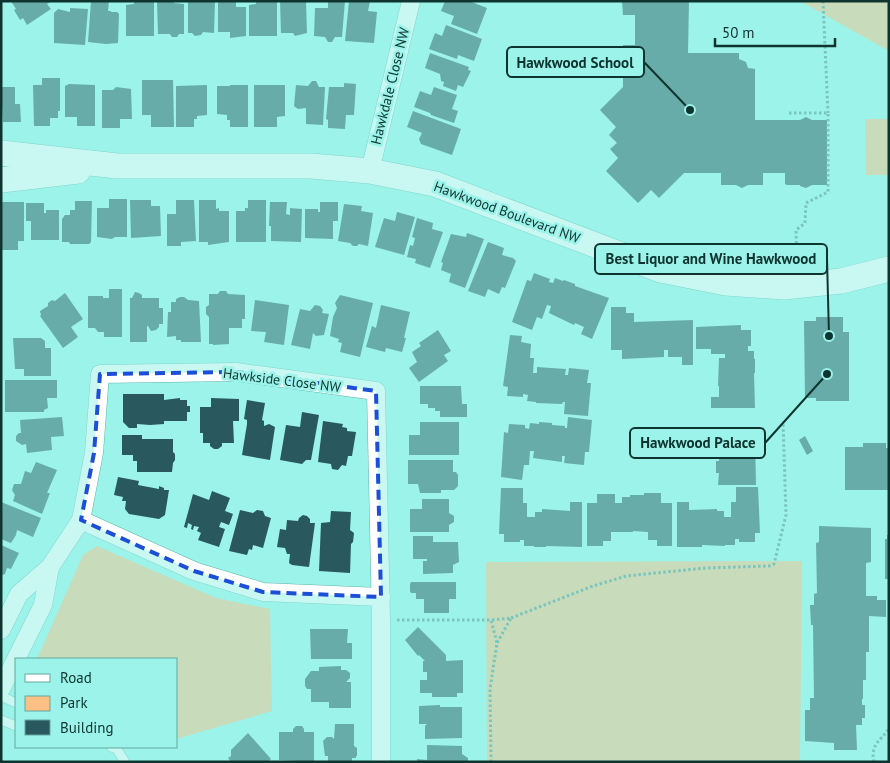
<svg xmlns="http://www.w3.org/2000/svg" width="890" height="763" font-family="'PT Sans',sans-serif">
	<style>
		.green { fill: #fcc084 }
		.building { fill: #29585e }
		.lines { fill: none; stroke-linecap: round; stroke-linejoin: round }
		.lane-casing { stroke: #5db5ab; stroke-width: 10 }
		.street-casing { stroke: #5db5ab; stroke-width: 19 }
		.secondary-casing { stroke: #5db5ab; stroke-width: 26 }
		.path { stroke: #518e87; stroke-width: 3; stroke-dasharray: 2.5 2.5; stroke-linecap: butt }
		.lane { stroke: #fff; stroke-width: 9 }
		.street { stroke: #fff; stroke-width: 18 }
		.secondary { stroke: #fff; stroke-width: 25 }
		.marked { fill: none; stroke: #1d4ed8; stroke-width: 4; stroke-dasharray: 10 6; stroke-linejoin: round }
		.labels { text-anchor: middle; stroke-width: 5; stroke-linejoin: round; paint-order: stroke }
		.street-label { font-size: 14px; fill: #0e3430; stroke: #9cf3e9 }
		.leader { fill: none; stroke: #0e3430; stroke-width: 2 }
		.callout-dot { fill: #0e3430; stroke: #9cf3e9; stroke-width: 2 }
		.callout { fill: #9cf3e9; stroke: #0e3430; stroke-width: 2 }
		.callout-label { font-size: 15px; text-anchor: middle; font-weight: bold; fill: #0e3430 }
	</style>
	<rect width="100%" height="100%" fill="#9cf3e9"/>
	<g class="green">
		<polygon points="800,1 889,1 889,51"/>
		<polygon points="865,119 889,119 889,175 866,175"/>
		<polygon points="97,546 216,598 270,609 272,711 176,739 176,659 37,659 83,555"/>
		<polygon points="802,561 800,762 487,762 486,562"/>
	</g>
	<g class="building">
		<polygon points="11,1 52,1 47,4 51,9 27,25 23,18 20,20 14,10 16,9"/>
		<polygon points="91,1 109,1 108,11 111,11 111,12 117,12 119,14 118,43 106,44 88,42"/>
		<polygon points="134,1 154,1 154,36 126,36 126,5 134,4"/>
		<polygon points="157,1 174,1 174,3 184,4 184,34 179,34 177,37 172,37 170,34 158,34"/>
		<polygon points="215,1 214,33 203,32 201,35 195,36 192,33 188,33 188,2"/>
		<polygon points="218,1 236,1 236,7 246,7 246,36 230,38 230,32 218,32"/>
		<polygon points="256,1 277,1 277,36 249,36 249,5 256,4"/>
		<polygon points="280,1 306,2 307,33 295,36 293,33 281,33"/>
		<polygon points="328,1 345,1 342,37 335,37 332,42 328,42 325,37 314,36 315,8 328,8"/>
		<polygon points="349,1 370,1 368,11 377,12 374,43 345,41"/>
		<polygon points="445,1 469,1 487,8 477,34 451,24 454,16 441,11"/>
		<polygon points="622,1 689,1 688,53 739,53 739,59 746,62 748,68 755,69 755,120 800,120 806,117 812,120 827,120 827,185 812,185 806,188 800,186 800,185 787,185 785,184 785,173 763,173 763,185 748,185 742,188 736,185 721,185 721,173 684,173 659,198 651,190 638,203 606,171 618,158 610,149 617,143 609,135 616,127 600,110 623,87 623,72 620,66 623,61 623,45 635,45 635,15 623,15"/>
		<polygon points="70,8 88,9 85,45 54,43 54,13 58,9 70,12"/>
		<polygon points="446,25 482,39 474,61 458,55 457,59 429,49 435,33 442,36"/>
		<polygon points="430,53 469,67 468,70 471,71 463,87 458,85 456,91 443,86 444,82 441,81 440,74 425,68"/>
		<polygon points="42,78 60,78 60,111 58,111 58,118 50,118 50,126 34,126 33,85 42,85"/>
		<polygon points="142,80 173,80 174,127 151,127 151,115 142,115"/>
		<polygon points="312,81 316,81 319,87 325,87 323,125 306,124 306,108 298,109 294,106 296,85 308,86"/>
		<polygon points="344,83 356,84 354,115 346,115 345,129 328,128 328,120 326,119 329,87 344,87"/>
		<polygon points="69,84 95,85 95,126 77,126 77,117 65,117 65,86"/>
		<polygon points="207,85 207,115 197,116 197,119 194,119 194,127 176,127 176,86"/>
		<polygon points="230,85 248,85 248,127 230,127 230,120 227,120 227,115 217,114 217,86 230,86"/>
		<polygon points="254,85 285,85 285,116 277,117 277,127 254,127"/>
		<polygon points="1,87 15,87 15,104 20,104 21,122 3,122"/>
		<polygon points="116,87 131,89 132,119 120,119 120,128 102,128 102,90 113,90"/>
		<polygon points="434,87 457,95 452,109 458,111 454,123 431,115 430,113 414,107 420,91 431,95"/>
		<polygon points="413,111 461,129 452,155 421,144 419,139 422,133 407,127"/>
		<polygon points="109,199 127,199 127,237 115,237 112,239 97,237 97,208 109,208"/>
		<polygon points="130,200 151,200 151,206 160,206 161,236 131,238"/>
		<polygon points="176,200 194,200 196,241 181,242 181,246 167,246 167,214 176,214"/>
		<polygon points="199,200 216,200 216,209 219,208 219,211 229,211 229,242 208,245 208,242 199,242"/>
		<polygon points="248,200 266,200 266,242 236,242 236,211 245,211 245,208 248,208"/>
		<polygon points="75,201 92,201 91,242 89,244 70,244 69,242 62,242 62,219 65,215 70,215 70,210 75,210"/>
		<polygon points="2,202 24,202 24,241 18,241 18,250 1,250"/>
		<polygon points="270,202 287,202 286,214 290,215 290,208 302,209 301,242 271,241 271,226 269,226"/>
		<polygon points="320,202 338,202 338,221 333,221 333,239 305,238 305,209 318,209 318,212 320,212"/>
		<polygon points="26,203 44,203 44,213 46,213 46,210 59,210 59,240 31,240 31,221 26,221"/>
		<polygon points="344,204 362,206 361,211 373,213 368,246 359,244 357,246 353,246 350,243 338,241"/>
		<polygon points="397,212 415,217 404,255 375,247 384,218 395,221"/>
		<polygon points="417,218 433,223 432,229 443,232 430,268 415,263 416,259 407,257 410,245 413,246 415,238 412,237"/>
		<polygon points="467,233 484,239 465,288 449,282 451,274 441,270 443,263 441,262 451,234 466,237"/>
		<polygon points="488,242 504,248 502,255 513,258 516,261 505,288 502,287 499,294 488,289 485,297 468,291"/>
		<polygon points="534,273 550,279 549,282 553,283 555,278 563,281 564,280 575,284 575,286 609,298 592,339 581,334 584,327 575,323 574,325 549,313 551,306 547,305 542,319 537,317 532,330 512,322 527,280 531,281"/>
		<polygon points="109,289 122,289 122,337 104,337 104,332 98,332 95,328 88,328 88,296 103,296 103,298 109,298"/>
		<polygon points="220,291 226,291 228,294 245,295 245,319 242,319 242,328 229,328 229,344 213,345 213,344 209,344 209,317 206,314 206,307 209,305 209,294 218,294"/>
		<polygon points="135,292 139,293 142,295 142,298 159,298 159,308 163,308 163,324 159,324 159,327 156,330 151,331 148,326 147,326 147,342 130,342 130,298 132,298"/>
		<polygon points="65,293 83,319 71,327 78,337 63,348 40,316 41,315 40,311 48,306 48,303 52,300 55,301"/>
		<polygon points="340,295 373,303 360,357 340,352 342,343 338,342 339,339 330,336 333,317 337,308 335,303"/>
		<polygon points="180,297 184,297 188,300 199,301 201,342 181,342 181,340 176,340 176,336 167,337 168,312 171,312 171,302 176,302 176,299"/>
		<polygon points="255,300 289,305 284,345 264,342 266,332 251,331"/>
		<polygon points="315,305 320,306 323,310 322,313 329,314 324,335 316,336 313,333 310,349 291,345 300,309 310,311"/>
		<polygon points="381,305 410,312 404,338 406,338 402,352 386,348 385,352 366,347 372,326 376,328"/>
		<polygon points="611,307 626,307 626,313 634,313 634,322 693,320 693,365 682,365 682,357 668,357 668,350 664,350 664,357 622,359 622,350 611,350"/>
		<polygon points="816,317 843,317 843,332 849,332 849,401 816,401 816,398 805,398 804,321 816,321"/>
		<polygon points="741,325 741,330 751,330 751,346 748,346 748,351 754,351 754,359 755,359 755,373 754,373 755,408 711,408 711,397 719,397 719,386 718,386 719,358 725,358 725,354 711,354 711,349 696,349 696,327"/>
		<polygon points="438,330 451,351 444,355 448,361 419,382 409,368 417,362 412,352 421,346 419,343"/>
		<polygon points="510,335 522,336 521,342 531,344 530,358 534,358 533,373 537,373 537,367 566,369 565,375 568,375 569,368 589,370 587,383 591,383 588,416 564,414 565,402 563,402 562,404 536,403 536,402 527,401 528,395 523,394 523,397 507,396 508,387 503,386"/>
		<polygon points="13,338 41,338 45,341 45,348 51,348 51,376 24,376 24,369 15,369"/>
		<polygon points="5,380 57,380 57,398 47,398 48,408 44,410 44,412 5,412"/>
		<polygon points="420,386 461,386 462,404 467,404 467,417 440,417 440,411 435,411 435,408 428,408 428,404 420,404"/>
		<polygon points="123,394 164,394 164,400 180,398 180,400 187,400 187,406 190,406 190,412 187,412 187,421 164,421 164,424 150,425 137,424 137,428 129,428 123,422"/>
		<polygon points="211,398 239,399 239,421 233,421 234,443 222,443 222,446 218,449 214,449 210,446 210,443 203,443 203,433 200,433 200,407 211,407"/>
		<polygon points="247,400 265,403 262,420 264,421 264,426 269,424 275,427 270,460 242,455 247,424 247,420 244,419"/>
		<polygon points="302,412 319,415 311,460 306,460 302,464 280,460 286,425 300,427"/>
		<polygon points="62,417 64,436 51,437 52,450 27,453 26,444 22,445 16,441 16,436 19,433 21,433 20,420"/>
		<polygon points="568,417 592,420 589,452 585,452 584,465 564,463 565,456 562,456 562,462 533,458 534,451 530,451 529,465 524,465 522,480 501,477 504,432 508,433 509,424 525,425 525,428 529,429 530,423 539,424 539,422 552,423 552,425 565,426 565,428 567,428"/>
		<polygon points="323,421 343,424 342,427 347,428 347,431 356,432 352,456 348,456 346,466 342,465 338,470 332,469 331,464 318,462"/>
		<polygon points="420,422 459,422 459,455 409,455 409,435 420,435"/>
		<polygon points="122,435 142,435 142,439 173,439 173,452 175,454 175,460 173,463 172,472 137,472 137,461 133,461 133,455 122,455"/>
		<polygon points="805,436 813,451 807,455 799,440"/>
		<polygon points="711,439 755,439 756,485 718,485 719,473 716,473 716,461 719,461 719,451 711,451"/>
		<polygon points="863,443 886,443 886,448 889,448 889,490 845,490 845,447 863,447"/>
		<polygon points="408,460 453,460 453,472 456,472 458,475 458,486 454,490 441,490 441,493 420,493 418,484 408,484"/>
		<polygon points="36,462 57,470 47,493 50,493 42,514 13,501 15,495 12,490 14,484 21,484 25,471 31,473"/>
		<polygon points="118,477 139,481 138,485 159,489 159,486 164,488 164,490 169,490 165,515 159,519 129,514 125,509 126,501 122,501 123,497 114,495"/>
		<polygon points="736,487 758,487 760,533 755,533 755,542 739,542 739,539 735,539 735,545 725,545 725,546 702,545 702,547 677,547 677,502 689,502 689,510 717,509 717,511 724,511 724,517 731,517 731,502 736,502"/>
		<polygon points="501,488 523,488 523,503 527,503 527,517 535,517 535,512 542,512 542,509 570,511 570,502 582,502 582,547 546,546 546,547 534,547 534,546 524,546 524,540 520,540 520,542 504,542 504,534 499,534"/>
		<polygon points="212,491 230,498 225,511 233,514 229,525 221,522 219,527 225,529 219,547 198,540 201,533 197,531 199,527 194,526 193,530 191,529 192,525 188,523 187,528 184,527 193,494 209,500"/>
		<polygon points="644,493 661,493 661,503 672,503 672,546 657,546 657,540 648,540 648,532 633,531 633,532 611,532 611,541 603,541 603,546 587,546 587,503 597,503 597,494 615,494 615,503 622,503 622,497 630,497 630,495 644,495"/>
		<polygon points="422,499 449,499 449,513 454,516 454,522 449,525 449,532 410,532 410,509 422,509"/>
		<polygon points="1,502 41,518 33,537 17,530 16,535 11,543 1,539"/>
		<polygon points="240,510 253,513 257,510 263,511 265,516 271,518 263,548 253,545 252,550 249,549 247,555 229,551"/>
		<polygon points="331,511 351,512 350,530 354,533 353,542 351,544 350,573 319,571 321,523 330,522"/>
		<polygon points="303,515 307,516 310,519 310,523 315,523 309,567 292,565 289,563 290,554 287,554 285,548 277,547 280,529 286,530 287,520 298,521 299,518"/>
		<polygon points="819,526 871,528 871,562 866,563 866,596 877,596 877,600 886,600 886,617 869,616 869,652 866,652 866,680 863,680 863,699 862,699 862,705 865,705 865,718 862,718 862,725 856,725 857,750 834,750 834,743 805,741 805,710 810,710 810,698 814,698 813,625 811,625 810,605 814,605 814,594 817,593 816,543 819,542"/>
		<polygon points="887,535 889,535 889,579 885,579 885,539 887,539"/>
		<polygon points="413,536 433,536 433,542 458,542 459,562 453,565 453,573 423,574 423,561 427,561 427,559 413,559"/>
		<polygon points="1,545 19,553 11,569 7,568 5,574 2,575"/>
		<polygon points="411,582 456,582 456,599 449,599 449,613 424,613 424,599 416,599 416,593 411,593 410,591 410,584"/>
		<polygon points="418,627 446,655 446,661 463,660 463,693 457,693 457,697 432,697 432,693 420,693 420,680 427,680 427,672 423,672 423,661 425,661 419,655 418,656 405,640"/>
		<polygon points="310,629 348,629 347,643 352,643 352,659 311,659"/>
		<polygon points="341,666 341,670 346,670 350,673 350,678 346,682 351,682 351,708 329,708 329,702 311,702 311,689 307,689 305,686 305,679 311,671 319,671 319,667"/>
		<polygon points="440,705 440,707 462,707 462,738 425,739 425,726 427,724 419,724 419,706"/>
		<polygon points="335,724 354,724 354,746 357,748 357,756 356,756 356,758 352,758 352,762 328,762 328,756 325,756 323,741 327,737 332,737 334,739"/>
		<polygon points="296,726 302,726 304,729 304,732 314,732 314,762 279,760 279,732 293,732 293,729"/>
		<polygon points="248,733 271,759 268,762 231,762 228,758 231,756 231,750"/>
		<polygon points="427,745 462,746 462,754 468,758 468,762 417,762 417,759 427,760"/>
	</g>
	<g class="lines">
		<g class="lane-casing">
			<g id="lane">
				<polyline points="1,696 16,703"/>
				<polyline points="1,720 16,726"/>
				<polyline points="111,747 116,748 125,762"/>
			</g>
		</g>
		<g class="street-casing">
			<g id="street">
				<polyline points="370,171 411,1"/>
				<polyline points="81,520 194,571 263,592 381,597"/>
				<polyline points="1,630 19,594 50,567 81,520 94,453 100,374 236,372 376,391 381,620 381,762"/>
				<polyline points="1,689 43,605 50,567"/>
			</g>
		</g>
		<g class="secondary-casing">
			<g id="secondary">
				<polyline points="1,153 117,166 311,166 370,171 435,184 661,270 726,283 784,287 841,281 889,269"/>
				<polyline points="1,180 78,171"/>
			</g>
		</g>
		<g class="path">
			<polyline points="823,1 828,113"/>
			<polyline points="789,113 828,113 828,192 806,203 805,223 796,230 797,266"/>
			<polyline points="511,618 593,586 626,576 706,568 769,566 774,564 786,515 783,421"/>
			<polyline points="397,620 491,620 511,618 497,643"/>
			<polyline points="491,762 490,689 497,643 491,620"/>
			<path d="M874,762C870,745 880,741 889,729"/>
		</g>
		<use href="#lane" class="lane"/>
		<use href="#street" class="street"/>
		<use href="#secondary" class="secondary"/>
	</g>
	<path d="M0 0H890V763H0ZM236,372L376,391L381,597L263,592L194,571L81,520L94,453L100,374Z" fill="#9cf3e9" fill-opacity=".55" fill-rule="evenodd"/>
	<path class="marked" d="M236,372L376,391L381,597L263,592L194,571L81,520L94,453L100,374Z"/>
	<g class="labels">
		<g class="street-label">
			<text transform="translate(390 86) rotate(-76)" y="5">Hawkdale Close NW</text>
			<text transform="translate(507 212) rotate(20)" y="5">Hawkwood Boulevard NW</text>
			<text transform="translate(282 380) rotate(7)" y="5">Hawkside Close NW</text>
		</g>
	</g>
	<path class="leader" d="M690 110L644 62M829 336L827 259M827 374L765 443"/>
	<g class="callout-dot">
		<circle cx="690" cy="110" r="5"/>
		<circle cx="829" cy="336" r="5"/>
		<circle cx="827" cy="374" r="5"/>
	</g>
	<g class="callout">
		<rect x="507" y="47" width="137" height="30" rx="5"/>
		<rect x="595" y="244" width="232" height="30" rx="5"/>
		<rect x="630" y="428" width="135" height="30" rx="5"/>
	</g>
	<g class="callout-label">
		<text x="575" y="68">Hawkwood School</text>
		<text x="711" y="264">Best Liquor and Wine Hawkwood</text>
		<text x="698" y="448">Hawkwood Palace</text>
	</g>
	<rect width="890" height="763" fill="none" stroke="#0e3430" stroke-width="5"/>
	<rect x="15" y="658" width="162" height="90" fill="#9cf3e9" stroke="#63a79f"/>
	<rect x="25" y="674" width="25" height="8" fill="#ffffff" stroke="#63a79f"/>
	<text x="60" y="683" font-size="15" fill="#0e3430">Road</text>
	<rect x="25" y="696" width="25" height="15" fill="#fcc084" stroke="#63a79f"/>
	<text x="60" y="708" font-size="15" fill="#0e3430">Park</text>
	<rect x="25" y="720" width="25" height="15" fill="#29585e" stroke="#63a79f"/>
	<text x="60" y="733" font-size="15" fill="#0e3430">Building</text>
	<path d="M715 38v8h120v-8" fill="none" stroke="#0e3430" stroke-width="2.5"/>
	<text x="722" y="38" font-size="15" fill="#0e3430" stroke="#9cf3e9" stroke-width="4" paint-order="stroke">50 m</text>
</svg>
